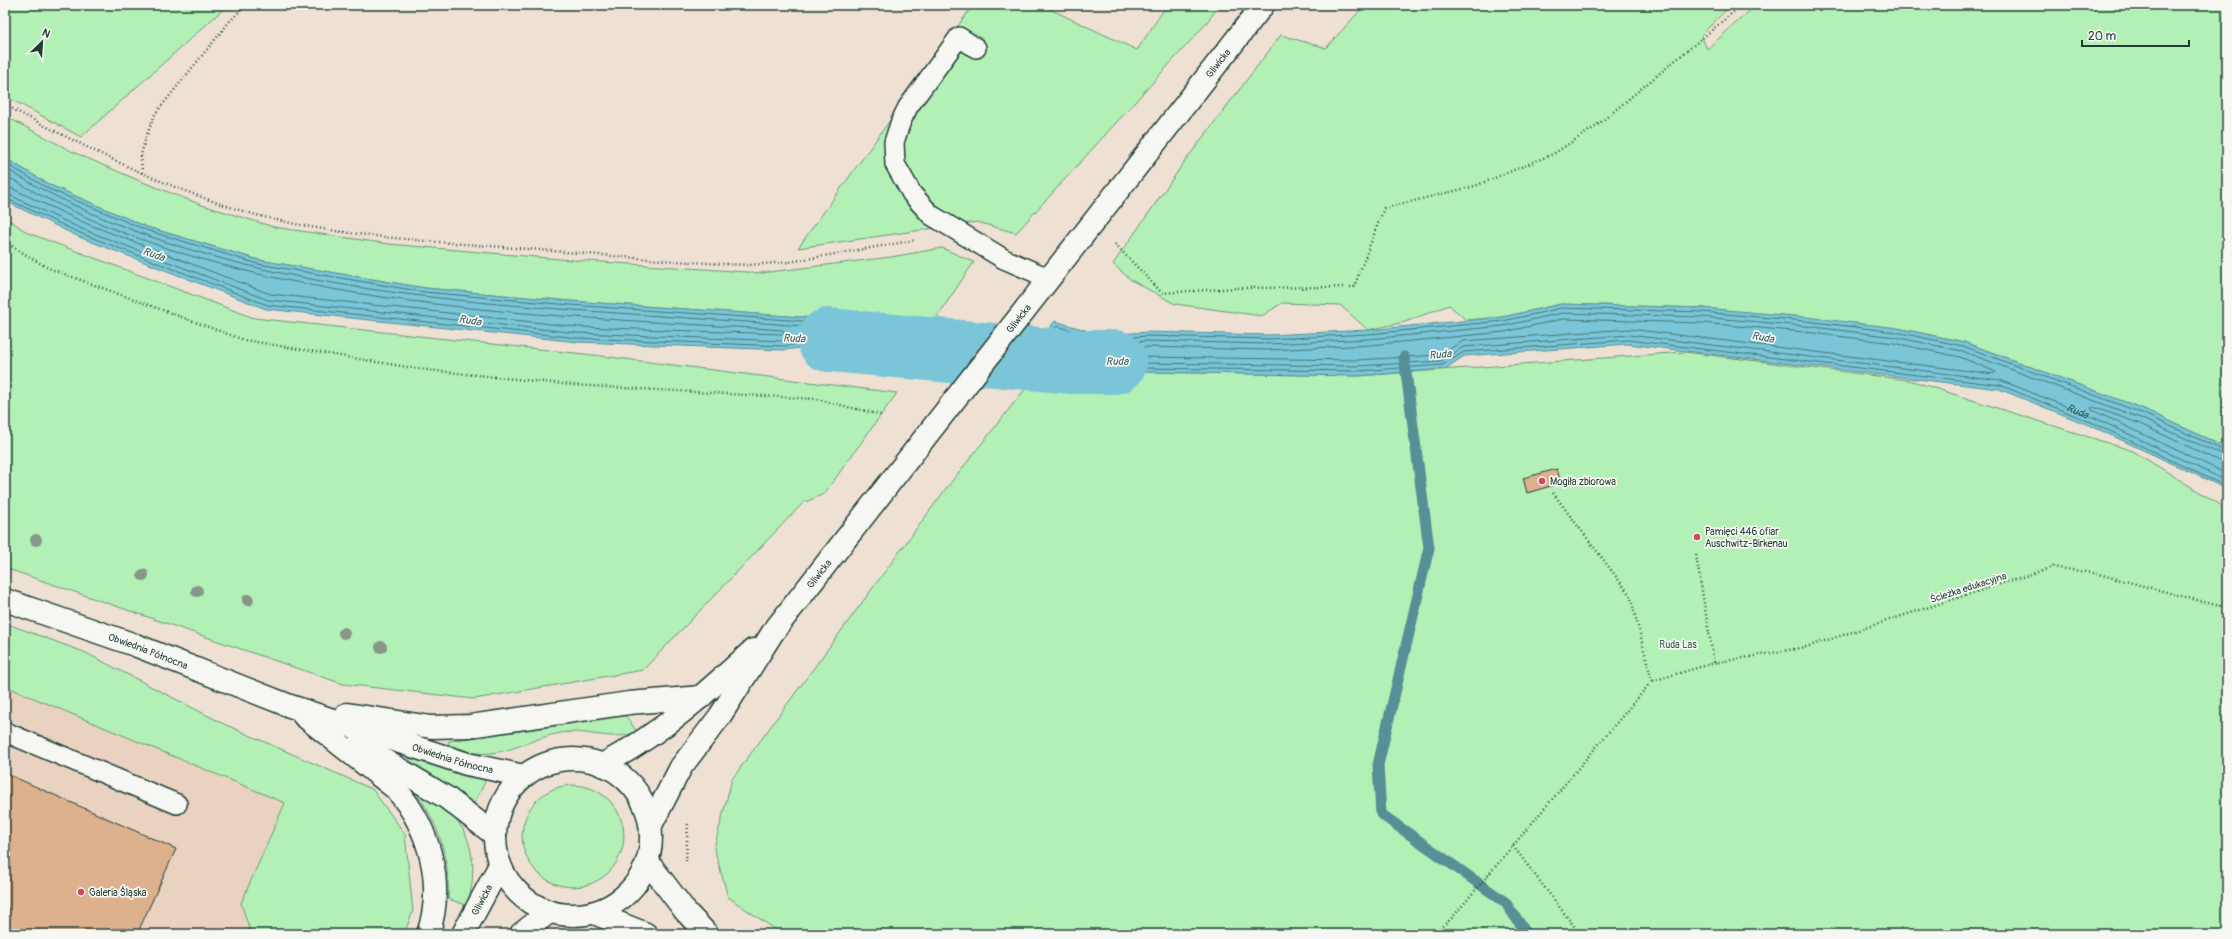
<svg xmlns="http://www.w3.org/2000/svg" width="2232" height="939" font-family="Pangolin,sans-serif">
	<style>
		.built { fill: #e9d2bf }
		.green { fill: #b2f0b6; stroke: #689675 }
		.water { fill: #7ac6d8; stroke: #568f96 }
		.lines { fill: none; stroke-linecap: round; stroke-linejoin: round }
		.shore { stroke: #437476; stroke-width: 1 }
		.stream { stroke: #568f96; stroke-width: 11 }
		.river { stroke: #7ac6d8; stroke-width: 64 }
		.building { fill: #ddb08e; stroke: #1f3d34 }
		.lane-casing { stroke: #1f3d34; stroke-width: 22 }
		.secondary-casing { stroke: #1f3d34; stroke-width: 25 }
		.primary-casing { stroke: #1f3d34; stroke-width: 25 }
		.path { stroke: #1f3d34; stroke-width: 2.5; stroke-dasharray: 1 3; stroke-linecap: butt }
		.lane { stroke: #f6f6f2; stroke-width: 19 }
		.secondary { stroke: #f6f6f2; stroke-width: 22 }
		.primary { stroke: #f6f6f2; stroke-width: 22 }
		.tree { fill: #889687 }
		.poi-dot { fill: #d1495b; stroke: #f6f6f2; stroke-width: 1.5 }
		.labels { text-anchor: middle; stroke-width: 3.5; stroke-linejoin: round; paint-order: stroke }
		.street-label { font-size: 10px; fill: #1f3d34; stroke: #f6f6f2 }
		.poi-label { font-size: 10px; fill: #1f3d34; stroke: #f6f6f2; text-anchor: start }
		.park-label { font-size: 10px; fill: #355848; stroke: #f6f6f2 }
		.water-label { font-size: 11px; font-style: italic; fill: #365f5d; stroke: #f6f6f2 }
	</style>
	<rect width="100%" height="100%" fill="#eee1d4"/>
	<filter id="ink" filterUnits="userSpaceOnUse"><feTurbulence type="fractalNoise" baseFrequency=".025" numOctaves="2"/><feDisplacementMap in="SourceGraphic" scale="8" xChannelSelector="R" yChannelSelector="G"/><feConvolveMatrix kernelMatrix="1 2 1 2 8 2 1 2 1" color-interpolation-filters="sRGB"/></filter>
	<g filter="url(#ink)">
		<polygon class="built" points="5,686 285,803 241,903 251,934 5,934"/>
		<g class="green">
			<polygon points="5,5 228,5 81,137 5,96"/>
			<polygon points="973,5 1041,5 1137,50 1167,5 1220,5 1204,26 1016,233 977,222 798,248"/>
			<polygon points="1365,5 1731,5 1701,35 1707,49 1756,5 2227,5 2227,448 2144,409 1964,342 1897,328 1703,308 1561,304 1503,317 1466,320 1449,305 1405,322 1368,330 1340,305 1282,303 1262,316 1175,304 1131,280 1113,264 1185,161 1281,35 1326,48"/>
			<polygon points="5,116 73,152 140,181 202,205 274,227 389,244 559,259 761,273 891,257 942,248 974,262 931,326 570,301 425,288 259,260 147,227 50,185 5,158"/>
			<polygon points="5,217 28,233 254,318 593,355 897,393 824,494 803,503 643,670 474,699 343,684 5,568"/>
			<polygon points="1685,352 1909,380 2133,451 2227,509 2227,934 782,934 728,897 714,848 732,779 945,490 1040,370 1358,376"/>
			<polygon points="5,623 84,652 224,724 372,789 405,834 413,911 404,934 251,934 241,903 285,803 5,686"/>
			<path d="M626,716L637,732C614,741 594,732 571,732C533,733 501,765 462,749C457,747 452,747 448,744L449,741Z"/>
			<polygon points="409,758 467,777 483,779 485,782 475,802 472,803 452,787 410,761"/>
			<circle cx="573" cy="836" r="51"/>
			<path d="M420,794C433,801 447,809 457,821C475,841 477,881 466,905L448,899C450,863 440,825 418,796Z"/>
		</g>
		<g class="water">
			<polygon points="5,158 50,185 147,227 259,260 425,288 570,301 931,326 898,373 867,354 817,346 784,350 578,342 266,309 79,237 5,201"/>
			<polygon points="1561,304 1703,308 1806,317 1897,328 1964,342 2144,409 2227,448 2227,492 2216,484 2091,426 1999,389 1628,344 1464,356 1445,369 1358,376 1142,372 1007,380 1055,321 1102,335 1148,332 1269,335 1368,330 1503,317"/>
		</g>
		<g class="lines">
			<g class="shore">
				<polyline points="5,163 49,189 146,230 258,264 424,292 570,305 920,329 922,331 896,367 869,351 818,342 783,346 578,338 267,305 80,233 5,198"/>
				<path d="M5,168C188,280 408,299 617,313C715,320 813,326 911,334L913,336L895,360L870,346L819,337L783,341L578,333L268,300L82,229L5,193"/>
				<path d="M5,175C229,311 528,313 783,330L784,333L782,334L579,327L270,294L85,223L13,189L5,187"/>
				<polygon points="1563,319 1702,323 1805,332 1894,343 1960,357 1996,372 1994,374 1629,329 1463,341 1439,355 1358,360 1142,357 1045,363 1043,361 1061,339 1102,350 1148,347 1269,350 1370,345 1504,332"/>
				<polygon points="875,337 900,339 902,341 893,352 873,341"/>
				<polyline points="2227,452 2142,413 1963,346 1896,332 1806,321 1702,312 1562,308 1503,321 1369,334 1269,339 1148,336 1102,339 1057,326 1018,373 1020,375 1142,368 1358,371 1443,365 1464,352 1628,340 2000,385 2093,423 2227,487"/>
				<path id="s1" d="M2227,457L2140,418L1962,351L1895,337L1805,326L1702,317L1562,313L1503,326L1369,339L1269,344L1148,341L1102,344L1059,332L1029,367L1032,369L1142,363L1358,366L1442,361L1463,347L1629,335L2000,380L2095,418L2227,481"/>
				<polyline points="2227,463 2219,461 2138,423 2093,407 2091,408 2092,410 2227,474"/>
			</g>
			<polyline class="stream" points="1404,357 1429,548 1378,765 1381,814 1505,902 1527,934"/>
			<polyline class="river" points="829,340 1072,362 1115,362"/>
		</g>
		<g class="building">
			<polygon points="1557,469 1561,483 1527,493 1523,478"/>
			<polygon points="5,773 176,849 137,934 5,934"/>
		</g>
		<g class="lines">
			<g class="lane-casing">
				<g id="lane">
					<polyline points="976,48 959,37 908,107 901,121 894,142 895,164 912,194 931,215 1004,259 1048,278"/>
					<polyline points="5,732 177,804"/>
				</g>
			</g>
			<g class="secondary-casing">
				<g id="secondary">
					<path id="s2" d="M5,600L135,645L290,706L467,764L524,776"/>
					<polyline points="347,714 431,727 470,726 629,703 701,697"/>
					<path d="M304,716L396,789C430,829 445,884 428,934"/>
					<polyline points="359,745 447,798 495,835"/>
					<polyline points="648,862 686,912 707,934"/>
					<polyline points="594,913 646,934"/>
				</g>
			</g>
			<g class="primary-casing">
				<g id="primary">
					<circle cx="573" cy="837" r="78"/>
					<path d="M602,765C662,733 704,695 753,650"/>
					<path id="s3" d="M651,825L681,767L720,716L773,632L1263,5"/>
					<path id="s4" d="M463,934L500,865"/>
					<polyline points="521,934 549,912"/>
				</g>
			</g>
			<g class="path">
				<path d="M5,105C85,147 166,189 253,214C333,236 419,240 502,247C584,253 667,262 749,265L789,262L916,240"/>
				<polyline points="142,173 141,155 146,137 155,114 230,21 246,5"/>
				<polyline points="5,242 48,268 244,340 419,369 572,385 816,399 881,415"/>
				<polyline points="1115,244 1162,293 1236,288 1354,287 1384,208 1475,186 1553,154 1595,127 1742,5"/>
				<polyline points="1553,493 1630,595 1652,681"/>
				<polyline points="1696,555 1714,663"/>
				<polyline points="1513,846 1580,934"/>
				<polyline points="686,861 688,822"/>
				<polyline points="1433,934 1451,919 1652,681 1714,663 1806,647 2053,567 2098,574 2227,608"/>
			</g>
			<use href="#lane" class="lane"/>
			<use href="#secondary" class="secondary"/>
			<use href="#primary" class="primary"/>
		</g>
		<g class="tree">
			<circle cx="36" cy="540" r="6"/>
			<circle cx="143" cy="575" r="6"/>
			<circle cx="197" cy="591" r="6"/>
			<circle cx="248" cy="600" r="6"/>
			<circle cx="344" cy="633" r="6"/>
			<circle cx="381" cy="647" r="6"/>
		</g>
	</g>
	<g class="poi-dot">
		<circle cx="1542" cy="481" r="4"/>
		<circle cx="1697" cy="537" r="4"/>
		<circle cx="81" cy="892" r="4"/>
	</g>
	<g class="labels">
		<g class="street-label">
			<text dy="4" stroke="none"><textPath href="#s3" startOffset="951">Gliwicka</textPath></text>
			<text dy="4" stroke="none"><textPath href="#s3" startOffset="627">Gliwicka</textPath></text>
			<text dy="4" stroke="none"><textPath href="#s3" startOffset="303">Gliwicka</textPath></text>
			<text transform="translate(1968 587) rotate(-18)" y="4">Ścieżka edukacyjna</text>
			<text dy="4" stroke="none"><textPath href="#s2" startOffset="152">Obwiednia Północna</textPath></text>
			<text dy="4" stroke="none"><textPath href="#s2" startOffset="475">Obwiednia Północna</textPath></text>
			<text dy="4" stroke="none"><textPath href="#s4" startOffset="39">Gliwicka</textPath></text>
		</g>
		<g class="poi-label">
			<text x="1550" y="485">Mogiła zbiorowa</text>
			<text x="1705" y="535">Pamięci 446 ofiar<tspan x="1705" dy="12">Auschwitz-Birkenau</tspan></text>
			<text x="89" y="896">Galeria Śląska</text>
		</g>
		<g class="park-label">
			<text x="1678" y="648">Ruda Las</text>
		</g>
		<g class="water-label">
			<text transform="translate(154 254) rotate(20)" y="4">Ruda</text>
			<text transform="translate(470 320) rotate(9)" y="4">Ruda</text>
			<text transform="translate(1763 337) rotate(10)" y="4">Ruda</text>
			<text transform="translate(794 338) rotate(2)" y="4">Ruda</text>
			<text transform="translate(1440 354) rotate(-5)" y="4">Ruda</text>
			<text transform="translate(1117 361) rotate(-1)" y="4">Ruda</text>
			<text dy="4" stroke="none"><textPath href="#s1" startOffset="2304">Ruda</textPath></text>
		</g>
	</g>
	<rect width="2232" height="939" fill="none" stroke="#f6f6f2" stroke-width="20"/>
	<rect x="10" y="10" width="2212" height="919" fill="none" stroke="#1f3d34" stroke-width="1.5" filter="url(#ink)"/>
	<g transform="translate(42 42) rotate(25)" stroke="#f6f6f2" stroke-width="3" paint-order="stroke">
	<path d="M0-3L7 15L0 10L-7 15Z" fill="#1f3d34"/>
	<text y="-6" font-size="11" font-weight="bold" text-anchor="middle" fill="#1f3d34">N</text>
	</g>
	<path d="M2082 40v6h107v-6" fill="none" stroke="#1f3d34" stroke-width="2"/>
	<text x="2088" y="40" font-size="12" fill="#1f3d34" stroke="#f6f6f2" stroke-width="3" paint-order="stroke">20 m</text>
</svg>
